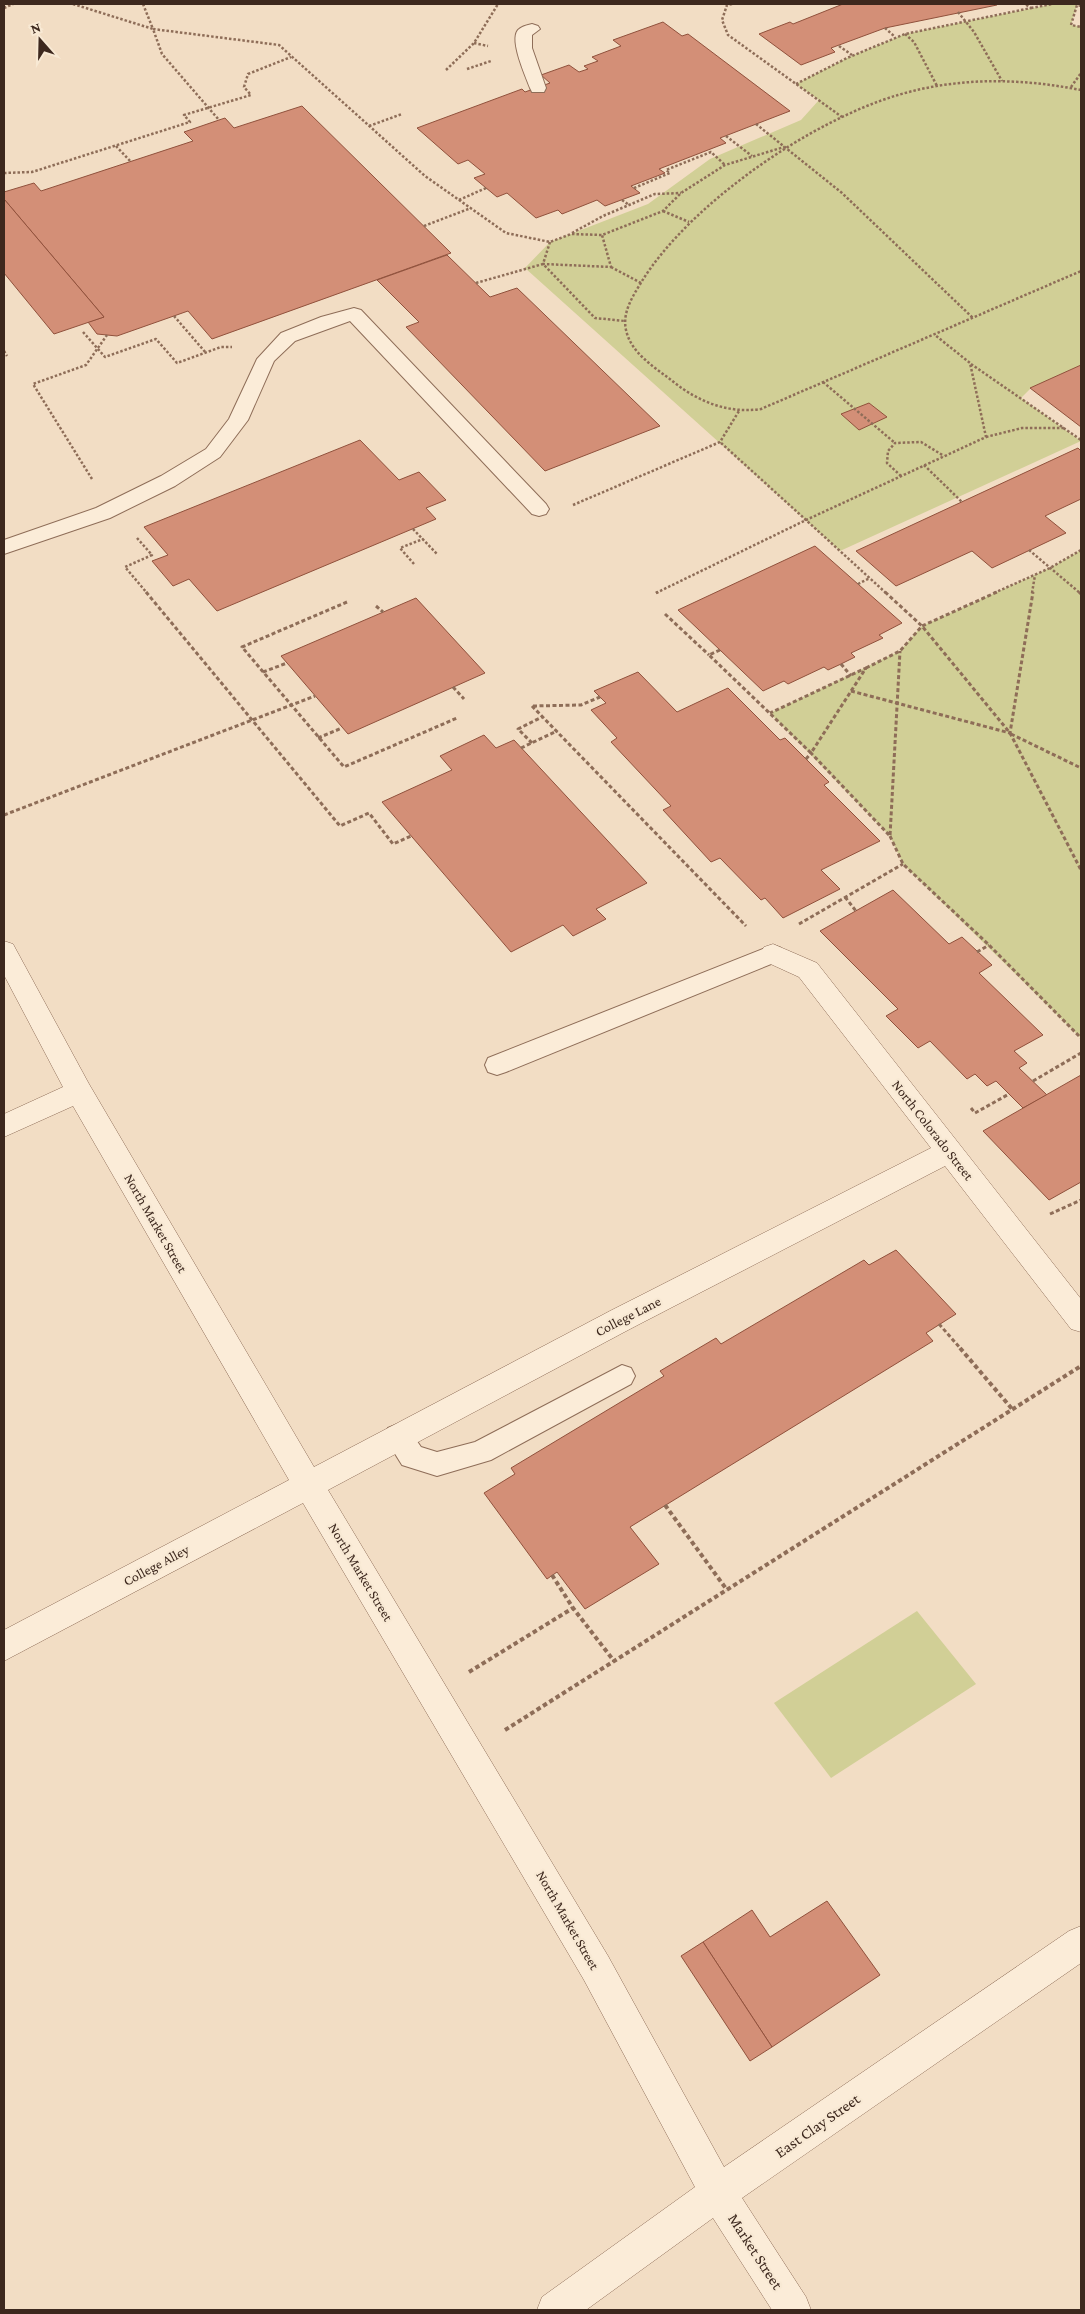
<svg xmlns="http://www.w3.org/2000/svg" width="1085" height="2314" font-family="'Crimson Pro',serif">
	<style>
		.green { fill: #d1cf96 }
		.building { fill: #d38f77; stroke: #90513c }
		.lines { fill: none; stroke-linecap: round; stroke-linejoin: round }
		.service-casing { stroke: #8e6d58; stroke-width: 2 }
		.minor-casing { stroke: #8e6d58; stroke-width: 1 }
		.path-far2 { stroke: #8e6d58; stroke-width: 2.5; stroke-dasharray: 2.5 2; stroke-linecap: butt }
		.path-far1 { stroke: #8e6d58; stroke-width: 3; stroke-dasharray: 4 2.5; stroke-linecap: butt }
		.path { stroke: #8e6d58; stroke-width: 4; stroke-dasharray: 4.5 3; stroke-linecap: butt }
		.service { fill: #fbecd8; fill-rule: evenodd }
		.minor { fill: #fbecd8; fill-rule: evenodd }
		.labels { text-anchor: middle; stroke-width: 4.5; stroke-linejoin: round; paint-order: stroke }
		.street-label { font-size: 14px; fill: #3d281e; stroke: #f8e9d4 }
		.near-street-label { font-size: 16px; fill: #3d281e; stroke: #f8e9d4 }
	</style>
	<rect width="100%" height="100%" fill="#f2ddc4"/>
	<g class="green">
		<polygon points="1053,4 1077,5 1071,25 1081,27 1081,365 1031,388 1021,398 1081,441 840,551 525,268 550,242 648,204 710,159 801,120 819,100 796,84 847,58 905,34"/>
		<polygon points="1081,550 1081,1038 903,864 890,836 770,713 900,651 922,626 1050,568"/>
		<polygon points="917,1611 976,1684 831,1778 774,1703"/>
	</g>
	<g class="building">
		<polygon points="843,4 996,4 997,5 885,28 831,48 835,52 801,65 759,34 790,22 793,24"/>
		<polygon points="663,22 682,36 688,34 790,111 720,138 726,143 659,169 665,173 631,186 640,193 605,206 597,200 562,214 558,210 536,218 507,193 497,197 474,178 485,174 468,160 458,164 417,128 522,89 525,92 550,83 541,75 569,65 579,72 588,69 584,66 598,61 592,57 621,46 613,40"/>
		<polygon points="302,106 451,253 212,339 188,311 117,336 97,334 88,322 104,317 4,199 4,192 34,183 41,191 193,141 184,132 219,120 225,118 234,128"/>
		<polygon points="4,199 104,317 54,334 4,273"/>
		<polygon points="447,255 490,297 517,288 660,426 545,471 406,327 419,322 377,280"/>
		<polygon points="1081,365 1081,427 1030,388"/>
		<polygon points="869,403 887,417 859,430 841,414"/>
		<polygon points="360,440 399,480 419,472 446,500 426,508 436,519 217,611 189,579 173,586 152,561 168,555 144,527"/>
		<polygon points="1078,448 1081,451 1081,499 1045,516 1066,533 992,568 972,551 896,586 856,551"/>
		<polygon points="815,546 902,623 879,635 883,638 851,653 855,657 841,664 828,670 824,667 788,684 784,681 763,691 678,610"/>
		<polygon points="416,598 485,673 348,734 281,656"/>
		<polygon points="638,672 677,712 728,688 780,740 785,738 829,782 824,785 880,841 821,870 840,889 783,918 765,898 761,900 720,858 711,862 663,810 671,806 611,742 617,738 591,710 606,703 594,691"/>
		<polygon points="484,735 496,748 514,740 647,883 596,909 606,919 573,936 563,925 511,952 382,802 452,770 440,756"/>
		<polygon points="893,890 949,944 962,937 992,965 979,973 1043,1035 1014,1051 1027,1063 1019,1068 1047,1095 1023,1108 996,1081 987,1086 975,1074 967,1079 930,1041 918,1048 886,1016 898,1009 820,931"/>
		<polygon points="1081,1075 1081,1182 1049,1200 983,1131"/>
		<polygon points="896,1250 956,1314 926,1333 933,1341 630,1527 659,1564 585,1609 557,1572 547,1579 484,1493 515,1474 511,1468 664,1376 660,1371 716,1338 721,1344 864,1260 869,1265"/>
		<polygon points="827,1901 880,1975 772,2047 703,1942 752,1910 770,1937"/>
		<polygon points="703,1942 772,2047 750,2061 681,1956"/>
	</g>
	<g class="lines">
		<g class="service-casing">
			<g id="service">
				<path d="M532,24L538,26L540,29L532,35V48L546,88L544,92H532L530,88C526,77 509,40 518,30C521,27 527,25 532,24Z"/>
				<polygon points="354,308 361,310 546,504 549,509 546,514 539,516 532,514 350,321 295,341 274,361 248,420 220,457 175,486 110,518 4,554 4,540 96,508 161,476 206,449 229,419 257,359 281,333 321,317"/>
				<polygon points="773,945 781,948 785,954 781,960 506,1072 497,1075 488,1072 485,1065 488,1058"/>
				<polygon points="622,1365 631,1368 635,1376 631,1384 491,1460 437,1476 402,1465 384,1436 388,1428 398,1424 408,1428 421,1447 437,1452 475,1442"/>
			</g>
		</g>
		<g class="minor-casing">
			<polygon id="minor" points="4,941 13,944 89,1084 314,1467 610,1311 931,1148 799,977 764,961 760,954 764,947 773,944 817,963 1081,1299 1081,1332 1071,1329 945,1166 630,1329 328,1490 608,1956 724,2167 1069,1931 1081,1926 1081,1963 742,2198 806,2297 811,2310 772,2310 713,2218 586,2310 537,2310 542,2297 695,2187 584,1980 303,1503 4,1661 4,1630 289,1480 73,1106 4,1137 4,1114 63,1087 4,975"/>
		</g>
		<g class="path-far2">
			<polyline points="73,4 153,29 162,54 219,120"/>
			<polyline points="143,4 153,29 279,45 425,176 506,233 550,242 571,234 602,235 663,211 681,193 725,165 784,147"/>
			<polyline points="732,4 727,5 722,20 728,35 842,117"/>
			<polyline points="1081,6 1077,5 1071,25 1081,27"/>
			<polyline points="4,8 13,4"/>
			<polyline points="1031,8 1053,4"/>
			<polyline points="958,12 974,32 1002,81"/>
			<polyline points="885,28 895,37"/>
			<polyline points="905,34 914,42 937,86"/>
			<polyline points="474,43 488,46"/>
			<polyline points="839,46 852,55"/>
			<polyline points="467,69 491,61"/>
			<polyline points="446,70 474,43 498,4"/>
			<polyline points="796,84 847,58 905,34 1031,8 1025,4"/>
			<polyline points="1071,87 1081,73"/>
			<path d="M1081,90C1019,78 959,77 898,95C810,121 690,204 642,281C633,296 622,312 626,330C631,353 653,366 671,380C697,401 727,414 761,409L1081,271"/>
			<polyline points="756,124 842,193 973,318"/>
			<polyline points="369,126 402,114"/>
			<polyline points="726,136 752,156"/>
			<polyline points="116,146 131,162"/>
			<polyline points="4,173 32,172 190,122 184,115 251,95 244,87 248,74 291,57"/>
			<polyline points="634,188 670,173 666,170 711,152 725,165"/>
			<polyline points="459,200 486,188"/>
			<polyline points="622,200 629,205"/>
			<polyline points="663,211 689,222"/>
			<polyline points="424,226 471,208"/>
			<polyline points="572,233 603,216 655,194 681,193"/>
			<polyline points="550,242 543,264 611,267 602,235"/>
			<polyline points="611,267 641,283"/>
			<polyline points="476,283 543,264 595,318 625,321"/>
			<polyline points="174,316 206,353"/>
			<polyline points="83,332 105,357 156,339 177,363 221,347 232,347"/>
			<polyline points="4,351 7,356"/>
			<polyline points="971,364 1081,440"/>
			<polyline points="823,382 895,443"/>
			<polyline points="986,437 1022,428 1064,428"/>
			<polyline points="924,465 962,502"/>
			<polyline points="901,476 887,463 888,451 895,443 921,442 944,456"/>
			<polyline points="92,479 33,384 86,365 107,335"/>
			<polyline points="573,505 720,442 739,411"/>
			<polyline points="413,529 437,554"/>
			<polyline points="137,538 152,555 125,567 147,593"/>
			<polyline points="1029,550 1080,593"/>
			<polyline points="414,564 400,548 423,539"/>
			<polyline points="858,584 870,578"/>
			<polyline points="656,593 806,520 720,442"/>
			<polyline points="886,593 806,520 986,437 970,363 935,335"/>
			<polyline points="994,593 1050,568 1081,550"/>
			<polyline points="1032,593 1035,575"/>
		</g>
		<g class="path-far1">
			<polyline points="146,592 340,826 369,813 393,844 411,836"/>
			<polyline points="885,592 922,626 1010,733 1081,870"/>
			<polyline points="1079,592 1081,594"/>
			<polyline points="656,593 658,592"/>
			<polyline points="347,602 242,647 344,767 457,718"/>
			<polyline points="376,606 383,612"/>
			<polyline points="665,614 709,655"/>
			<polyline points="720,650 709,655 811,753 866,668 770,713"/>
			<polyline points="841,664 851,676"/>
			<polyline points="866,668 900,651 922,626 997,592"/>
			<polyline points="263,672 287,663"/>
			<polyline points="453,687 464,699"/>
			<polyline points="851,691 1010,733 1033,592"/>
			<polyline points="532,706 746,926"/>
			<polyline points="533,706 581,705 600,697"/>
			<polyline points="1011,734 1081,768"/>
			<polyline points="318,738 342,728"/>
			<polyline points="532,743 518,729 542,717"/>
			<polyline points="521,748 557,731"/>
			<polyline points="806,759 811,753 890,836 900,651"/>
			<polyline points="4,815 315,696"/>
			<polyline points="890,836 903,864 989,945 1081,1038"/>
			<polyline points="845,897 856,911"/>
			<polyline points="799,924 903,864"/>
			<polyline points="977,952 989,945"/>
			<polyline points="1033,1081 1081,1053"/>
			<polyline points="971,1108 975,1113 1009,1094"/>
			<polyline points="1050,1214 1081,1200"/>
			<polyline points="939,1324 961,1349"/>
		</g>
		<g class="path">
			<polyline points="960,1348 1013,1410"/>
			<polyline points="665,1505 727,1590"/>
			<polyline points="552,1575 573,1608 614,1661"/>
			<polyline points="469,1672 573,1608"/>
			<polyline points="505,1730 1081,1366"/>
		</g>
		<use href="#service" class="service"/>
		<use href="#minor" class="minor"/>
	</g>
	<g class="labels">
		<g class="street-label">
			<text transform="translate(933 1130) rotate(52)" y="5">North Colorado Street</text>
			<text transform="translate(156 1223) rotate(60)" y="5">North Market Street</text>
			<text transform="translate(628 1316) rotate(-27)" y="5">College Lane</text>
			<text transform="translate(156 1565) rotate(-28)" y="5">College Alley</text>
			<text transform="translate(361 1572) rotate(59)" y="5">North Market Street</text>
			<text transform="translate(568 1920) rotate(60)" y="5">North Market Street</text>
		</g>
		<g class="near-street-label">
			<text transform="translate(817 2125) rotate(-35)" y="6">East Clay Street</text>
			<text transform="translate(756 2251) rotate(57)" y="6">Market Street</text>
		</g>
	</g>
	<rect width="1085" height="2314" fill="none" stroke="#3d281e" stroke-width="10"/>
	<g transform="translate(40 40) rotate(340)" stroke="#f8e9d4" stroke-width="4" paint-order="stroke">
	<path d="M0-4L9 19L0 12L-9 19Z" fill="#3d281e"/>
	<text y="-8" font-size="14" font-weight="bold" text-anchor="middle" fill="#3d281e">N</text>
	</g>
</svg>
